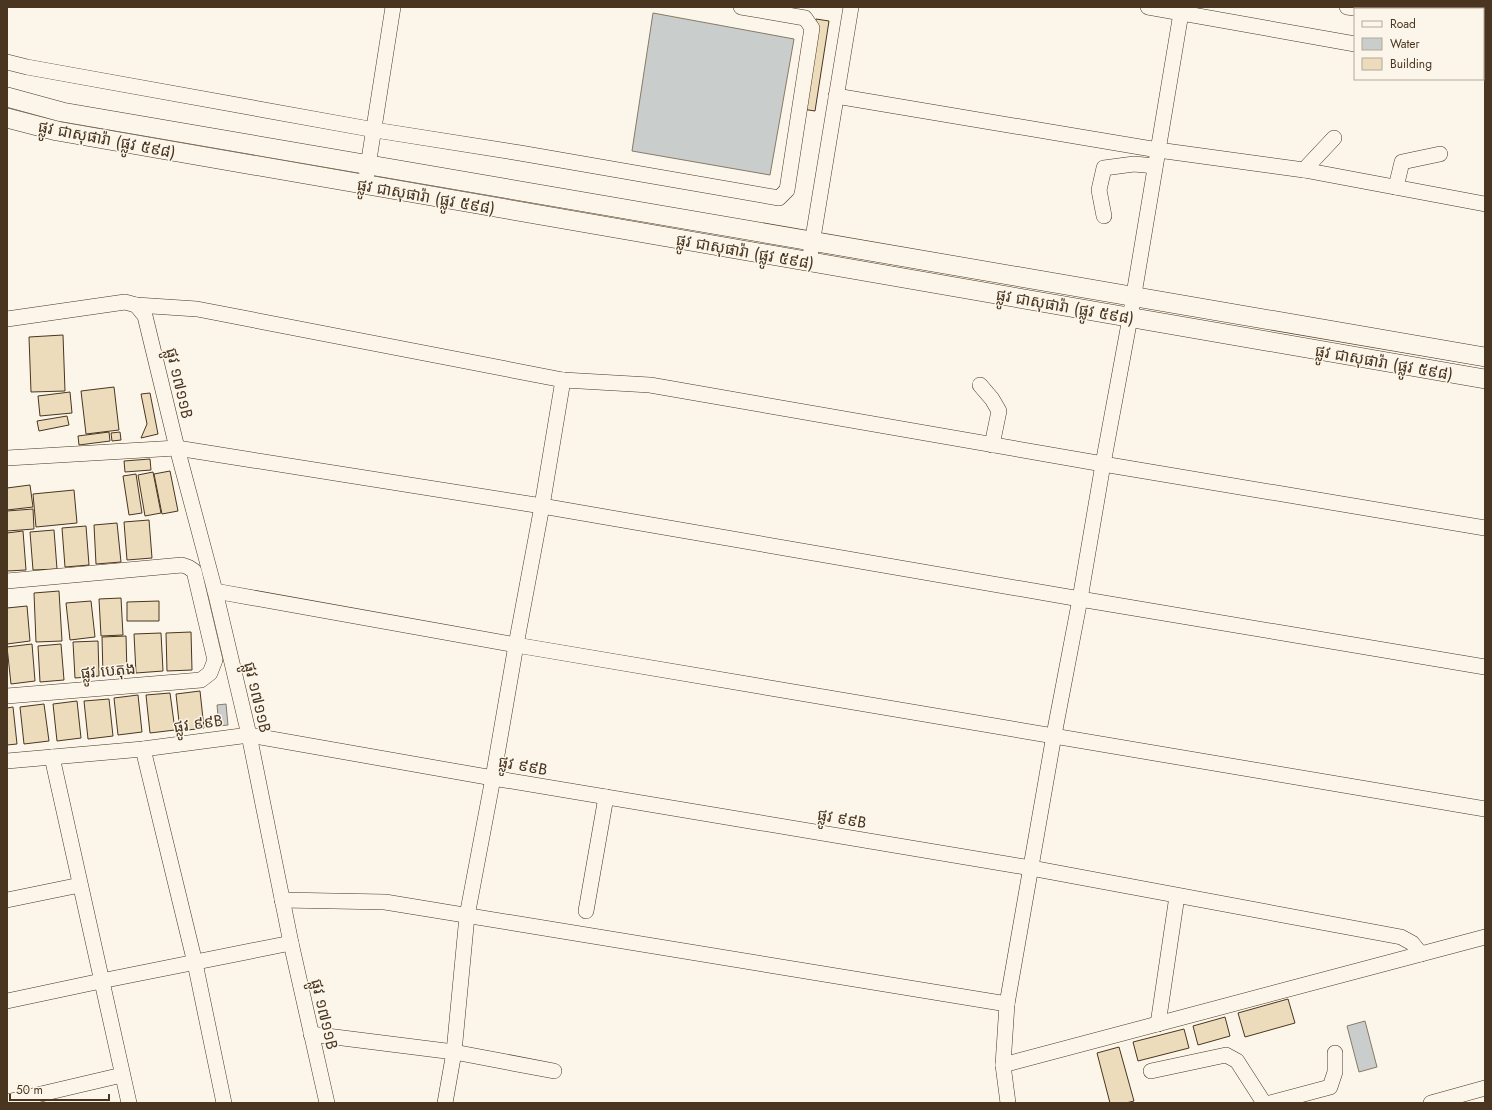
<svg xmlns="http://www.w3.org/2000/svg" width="1492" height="1110" font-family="Jost,'Noto Sans Khmer',sans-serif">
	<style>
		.water { fill: #c9cecd; stroke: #887966 }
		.building { fill: #ecdcbc; stroke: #4a3520 }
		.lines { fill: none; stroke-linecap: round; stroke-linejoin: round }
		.minor-casing { stroke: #4a3520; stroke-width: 16 }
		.major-casing { stroke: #4a3520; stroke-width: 20 }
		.minor { stroke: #fbf6e9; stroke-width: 15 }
		.major { stroke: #fbf6e9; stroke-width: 19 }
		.labels { text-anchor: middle; stroke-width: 3; stroke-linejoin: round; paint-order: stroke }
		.street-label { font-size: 16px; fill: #4a3520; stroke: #fbf6e9 }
	</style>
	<rect width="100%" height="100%" fill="#fbf6e9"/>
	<g class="water">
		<polygon points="653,13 794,39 770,175 632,151"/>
		<polygon points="226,704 228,725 219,726 217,705"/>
		<polygon points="1365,1021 1377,1067 1359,1072 1347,1026"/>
	</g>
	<g class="building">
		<polygon points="816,19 829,21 815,111 802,109"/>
		<polygon points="63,335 65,391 31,392 29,337"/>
		<polygon points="114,387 119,430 86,434 81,391"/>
		<polygon points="70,392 72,413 40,416 38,396"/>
		<polygon points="150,393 158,434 141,438 147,424 141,394"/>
		<polygon points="67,416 69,425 39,431 37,421"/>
		<polygon points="109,432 110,441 79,445 78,436"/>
		<polygon points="120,432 121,440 112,441 111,433"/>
		<polygon points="150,459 151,470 125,472 124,461"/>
		<polygon points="170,471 178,511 162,514 154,474"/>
		<polygon points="153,472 161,513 145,516 138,475"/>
		<polygon points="136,474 142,513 129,515 123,476"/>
		<polygon points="30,485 33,507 7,510 7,488"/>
		<polygon points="74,490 77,523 36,527 33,494"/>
		<polygon points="33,509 34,529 7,531 7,511"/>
		<polygon points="149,520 152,558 127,560 124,522"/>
		<polygon points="117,523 121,562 96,564 94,525"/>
		<polygon points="86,526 89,565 65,567 62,528"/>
		<polygon points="54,530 57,569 33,570 30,532"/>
		<polygon points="23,531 26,570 7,571 7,533"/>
		<polygon points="59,591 62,641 36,642 34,593"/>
		<polygon points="121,598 123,635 101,636 99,599"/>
		<polygon points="91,601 95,637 70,640 66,603"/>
		<polygon points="159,601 159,621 127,621 127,602"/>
		<polygon points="27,606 30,641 7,644 7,608"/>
		<polygon points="191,632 192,670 167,671 166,633"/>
		<polygon points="161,633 163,671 136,673 134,634"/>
		<polygon points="126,636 127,674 103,675 102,637"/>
		<polygon points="98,641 99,676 75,678 73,642"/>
		<polygon points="32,644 35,681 11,684 7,647"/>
		<polygon points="61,644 64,680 40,682 38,646"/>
		<polygon points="200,691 204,728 180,731 176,694"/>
		<polygon points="170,693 175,730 150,733 146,695"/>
		<polygon points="138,695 142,732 118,735 114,698"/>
		<polygon points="109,699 113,736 88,739 84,701"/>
		<polygon points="77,701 81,738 57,741 53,704"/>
		<polygon points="44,704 49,741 24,744 20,707"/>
		<polygon points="13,707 17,744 7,745 7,708"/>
		<polygon points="1288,999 1295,1023 1245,1037 1238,1013"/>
		<polygon points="1225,1017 1230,1036 1198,1045 1193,1026"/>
		<polygon points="1184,1029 1189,1048 1138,1061 1133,1042"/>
		<polygon points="1119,1047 1134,1101 1126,1103 1110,1103 1097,1053"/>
	</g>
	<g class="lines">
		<g class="minor-casing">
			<g id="minor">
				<polyline points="1148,7 1355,44"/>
				<polyline points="1347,7 1361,9"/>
				<polyline points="7,62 27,67 375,130 520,153 779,198 787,190 812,28 805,18 741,7"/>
				<polyline points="1483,67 1485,67"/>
				<polyline points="836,96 1158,150 1304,170 1485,204"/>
				<polyline points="1304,170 1334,138"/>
				<polyline points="365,185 393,7"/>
				<polyline points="1396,187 1402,162 1440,154"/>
				<polyline points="1104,216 1099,190 1104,168 1134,164 1155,166"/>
				<polyline points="809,262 851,7"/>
				<polyline points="136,305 145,316 177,448 215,591 249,735 291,943 327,1103"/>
				<polyline points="7,319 125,302 136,305 197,309 563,380 650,385 1103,464 1485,528"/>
				<polyline points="980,385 992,399 999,411 992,445"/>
				<polyline points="7,458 177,448 542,506 1080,599 1485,667"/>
				<polyline points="7,581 182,565 188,567 194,571 215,660 210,673 201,680 7,696"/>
				<polyline points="215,591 516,645 1485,809"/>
				<polyline points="143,749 195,963 224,1103"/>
				<polyline points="52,757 129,1103"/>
				<polyline points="7,761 143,749 249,735 493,778 1031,868 1401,937 1412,943 1421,954"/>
				<polyline points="7,900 80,885"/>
				<polyline points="282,900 385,902 1007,1004"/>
				<polyline points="586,911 606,797"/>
				<polyline points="7,1001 101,981 291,943"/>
				<polyline points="1158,1024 1177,896"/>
				<polyline points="311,1034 454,1052 554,1071"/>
				<polyline points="1003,1065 1485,937"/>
				<polyline points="1151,1071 1226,1055 1237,1061 1264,1103"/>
				<polyline points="7,1102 122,1075"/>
				<polyline points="445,1103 454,1052 467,916 493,778 516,645 542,506 563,380"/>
				<polyline points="1008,1103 1003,1065 1007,1004 1054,735 1080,599 1103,464 1130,318 1182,7"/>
				<polyline points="1270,1103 1330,1087 1335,1072 1335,1053"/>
				<polyline points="1431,1103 1485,1088"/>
			</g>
		</g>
		<g class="major-casing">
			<g id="major">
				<polyline points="7,97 62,112 1485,357"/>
				<polyline points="7,118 57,131 1485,379"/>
			</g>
		</g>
		<use href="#minor" class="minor"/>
		<use href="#major" class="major"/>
	</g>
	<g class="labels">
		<g class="street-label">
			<text transform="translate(107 139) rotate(11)" y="6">ផ្លូវ ជាសុផារ៉ា (ផ្លូវ ៥៩៨)</text>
			<text transform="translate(426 196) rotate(10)" y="6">ផ្លូវ ជាសុផារ៉ា (ផ្លូវ ៥៩៨)</text>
			<text transform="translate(745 251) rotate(10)" y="6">ផ្លូវ ជាសុផារ៉ា (ផ្លូវ ៥៩៨)</text>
			<text transform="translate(1065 306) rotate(10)" y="6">ផ្លូវ ជាសុផារ៉ា (ផ្លូវ ៥៩៨)</text>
			<text transform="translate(1384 362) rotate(10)" y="6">ផ្លូវ ជាសុផារ៉ា (ផ្លូវ ៥៩៨)</text>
			<text transform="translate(180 383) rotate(77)" y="6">ផ្លូវ ១៧១១B</text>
			<text transform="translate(108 670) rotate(-5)" y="6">ផ្លូវ បេតុង</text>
			<text transform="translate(258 697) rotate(77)" y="6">ផ្លូវ ១៧១១B</text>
			<text transform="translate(198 723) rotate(-8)" y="6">ផ្លូវ ៩៩B</text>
			<text transform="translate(523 765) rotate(10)" y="6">ផ្លូវ ៩៩B</text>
			<text transform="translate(842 818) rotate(10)" y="6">ផ្លូវ ៩៩B</text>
			<text transform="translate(325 1014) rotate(77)" y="6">ផ្លូវ ១៧១១B</text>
		</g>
	</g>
	<rect width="1492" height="1110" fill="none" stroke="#4a3520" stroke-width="16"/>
	<rect x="1354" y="8" width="130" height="72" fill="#fbf6e9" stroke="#b4a999"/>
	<rect x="1362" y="21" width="20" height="6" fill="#fbf6e9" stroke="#b4a999"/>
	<text x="1390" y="28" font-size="12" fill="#4a3520">Road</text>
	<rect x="1362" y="38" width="20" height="12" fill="#c9cecd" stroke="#b4a999"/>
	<text x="1390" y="48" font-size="12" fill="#4a3520">Water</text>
	<rect x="1362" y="58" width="20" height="12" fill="#ecdcbc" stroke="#b4a999"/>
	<text x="1390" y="68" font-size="12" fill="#4a3520">Building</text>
	<path d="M10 1094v6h99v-6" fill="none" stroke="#4a3520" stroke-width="2"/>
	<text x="16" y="1094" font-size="12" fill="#4a3520" stroke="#fbf6e9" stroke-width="3" paint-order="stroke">50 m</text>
</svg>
